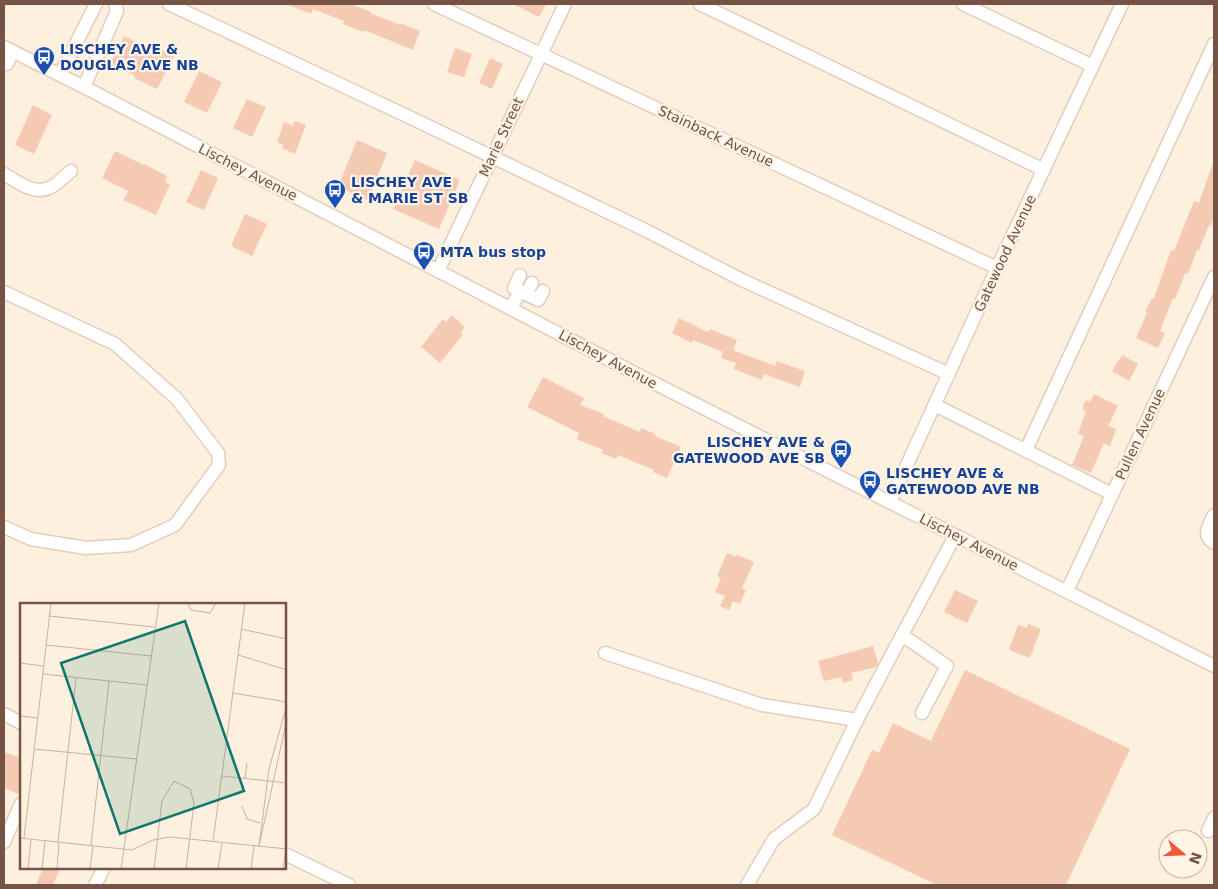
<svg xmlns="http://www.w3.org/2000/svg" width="1218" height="889" font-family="'DejaVu Sans',sans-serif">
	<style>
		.building { fill: #f5cab3 }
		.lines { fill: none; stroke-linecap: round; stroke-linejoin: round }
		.minor-casing { stroke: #e4cdbc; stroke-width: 15 }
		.minor { stroke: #fff; stroke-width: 12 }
		.labels { text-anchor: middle; stroke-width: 4.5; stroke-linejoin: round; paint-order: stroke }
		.transit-label { font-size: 14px; font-weight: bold; fill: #164399; stroke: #fff4e5; text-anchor: start }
		.street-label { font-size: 14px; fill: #755345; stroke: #fff4e5 }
		.inset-road { fill: none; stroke: #c7b1a1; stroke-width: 1 }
		.view { fill: #0f766e; fill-opacity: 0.15; stroke: #0f766e; stroke-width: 2.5 }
		.inset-edge { fill: none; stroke: #755345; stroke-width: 2.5 }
	</style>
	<rect width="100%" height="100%" fill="#fef0de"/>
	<g class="building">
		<polygon points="286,4 351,4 371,12 370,13 400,25 401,23 420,31 413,50 364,30 363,32 343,24 344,21 313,9 311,14"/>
		<polygon points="513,4 546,4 539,17"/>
		<polygon points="124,36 149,48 150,45 174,56 157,89 134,78 135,76 110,64"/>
		<polygon points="455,48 472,54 464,77 447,72"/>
		<polygon points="490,58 503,64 492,89 479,83"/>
		<polygon points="199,71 222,82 207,113 184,102"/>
		<polygon points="247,99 266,107 252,137 233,128"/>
		<polygon points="33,105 52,115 34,154 15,145"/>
		<polygon points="295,121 306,125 295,154 282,148 283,145 277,142 284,122 293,126"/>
		<polygon points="357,140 387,153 368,200 338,187"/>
		<polygon points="115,151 144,165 144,164 167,176 165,182 170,184 156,215 123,200 128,191 102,178"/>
		<polygon points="415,160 460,180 439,229 393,209"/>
		<polygon points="1213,163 1214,164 1214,216 1211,225 1209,225 1199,250 1197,250 1188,274 1185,273 1175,299 1173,298 1160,331 1165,333 1158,348 1136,338 1147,313 1145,312 1152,298 1154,298 1171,250 1174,251 1194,201 1199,203"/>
		<polygon points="201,170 218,178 204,210 186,202"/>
		<polygon points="245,214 267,224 252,256 231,246"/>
		<polygon points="452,315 465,327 461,333 463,335 440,363 421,347 443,319 446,322"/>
		<polygon points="679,318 708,332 710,329 737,340 733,350 775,366 777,361 805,371 800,387 764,374 762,380 734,369 736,363 721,358 723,352 693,340 692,343 672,333"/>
		<polygon points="1122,355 1138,364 1129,381 1112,371"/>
		<polygon points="543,377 584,398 580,405 604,414 603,416 640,432 641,428 655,434 655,436 681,447 667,478 653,472 654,470 618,455 616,459 601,453 603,450 577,439 579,433 527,407"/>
		<polygon points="1094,394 1118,406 1108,426 1116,429 1110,446 1104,443 1091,473 1072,465 1084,436 1078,434 1086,411 1082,409 1086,400 1090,402"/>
		<polygon points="727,553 736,557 737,555 754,562 742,588 746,590 740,604 733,601 729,610 720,606 725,596 715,592 721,578 717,576"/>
		<polygon points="955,590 978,601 967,623 944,612"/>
		<polygon points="1028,624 1041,629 1030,658 1009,650 1018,625 1027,628"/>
		<polygon points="873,646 878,663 876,667 851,673 853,680 843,683 841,677 824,681 818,661"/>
		<polygon points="965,670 1130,749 1066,885 937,885 832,835 872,750 879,753 893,723 931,741"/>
		<polygon points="4,752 21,758 21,788 19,794 4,788"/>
		<polygon points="43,868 60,868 53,885 36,885"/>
	</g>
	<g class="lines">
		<g class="minor-casing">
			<g id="minor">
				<polyline points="169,4 407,116 647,231 742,280 949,374"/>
				<polyline points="434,4 997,268"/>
				<polyline points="700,4 1044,170"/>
				<polyline points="963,4 1093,66"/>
				<polyline points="4,47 84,87 648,380 1214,666"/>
				<polyline points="7,64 13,51"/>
				<polyline points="60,75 96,4"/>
				<polyline points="84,87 117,11 115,4"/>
				<path d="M4,174C21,184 37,198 56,184C61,180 66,175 71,171"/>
				<polyline points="438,271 565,4"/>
				<polyline points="520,291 514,288 520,275"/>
				<polyline points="4,292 115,344 177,399 218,453 219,465 175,525 131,545 86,548 31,539 4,527"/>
				<polyline points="526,294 532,283"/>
				<polyline points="511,308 520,291 538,300 543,291"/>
				<polyline points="935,405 1112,494"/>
				<polyline points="1026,450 1214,44"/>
				<polyline points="890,502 997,268 1122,4"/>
				<path d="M1214,515C1209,526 1201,535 1214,543"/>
				<polyline points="1067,591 1214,277"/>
				<polyline points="605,653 762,705 857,720"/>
				<polyline points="922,713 947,666 902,635 955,536"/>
				<polyline points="4,714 21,723"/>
				<polyline points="1208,831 1214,818"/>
				<polyline points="4,842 21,804"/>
				<polyline points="285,854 349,885"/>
				<polyline points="95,885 104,868"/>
				<polyline points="747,885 774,839 814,809 857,720 902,635"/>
			</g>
		</g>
		<use href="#minor" class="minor"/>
	</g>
	<defs>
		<g id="bus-pin" transform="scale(1.125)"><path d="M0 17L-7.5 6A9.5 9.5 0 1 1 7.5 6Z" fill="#1a4fb4" stroke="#fff4e5"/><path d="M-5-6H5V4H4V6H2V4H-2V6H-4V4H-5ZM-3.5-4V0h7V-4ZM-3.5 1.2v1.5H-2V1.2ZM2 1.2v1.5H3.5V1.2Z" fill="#fff"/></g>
	</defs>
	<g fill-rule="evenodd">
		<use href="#bus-pin" x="44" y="57"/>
		<use href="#bus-pin" x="335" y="190"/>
		<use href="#bus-pin" x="424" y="252"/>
		<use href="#bus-pin" x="841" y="450"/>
		<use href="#bus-pin" x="870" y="481"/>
	</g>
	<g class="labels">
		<g class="transit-label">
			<text x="60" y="54">LISCHEY AVE &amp;<tspan x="60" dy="16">DOUGLAS AVE NB</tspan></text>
			<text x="351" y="187">LISCHEY AVE<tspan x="351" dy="16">&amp; MARIE ST SB</tspan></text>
			<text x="440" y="257">MTA bus stop</text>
			<text x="825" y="447" text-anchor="end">LISCHEY AVE &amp;<tspan x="825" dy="16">GATEWOOD AVE SB</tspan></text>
			<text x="886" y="478">LISCHEY AVE &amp;<tspan x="886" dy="16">GATEWOOD AVE NB</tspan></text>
		</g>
		<g class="street-label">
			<text transform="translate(716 136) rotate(25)" y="5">Stainback Avenue</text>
			<text transform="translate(501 137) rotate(-65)" y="5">Marie Street</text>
			<text transform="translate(248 172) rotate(27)" y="5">Lischey Avenue</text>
			<text transform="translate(1005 253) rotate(-65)" y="5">Gatewood Avenue</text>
			<text transform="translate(608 359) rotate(28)" y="5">Lischey Avenue</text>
			<text transform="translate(1140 434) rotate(-65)" y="5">Pullen Avenue</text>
			<text transform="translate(969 542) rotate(27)" y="5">Lischey Avenue</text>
		</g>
	</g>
	<g transform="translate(20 603)">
		<rect width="266" height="266" fill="#fef0de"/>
		<path class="inset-road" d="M168,0L171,7L190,10L196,0M29,13L134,24M221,26L267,36M26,42L131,53M218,52L267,67M0,60L23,63M23,71L127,82M213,90L267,99M0,113L18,115M14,146L116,156M202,173L267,180M225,175L227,160M222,203L227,216L240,220M0,235L112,247L133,237L150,234L267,246M4,235L31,0M193,238L225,0M38,239L56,75M71,242L89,78M239,243L249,166L267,101M239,243L267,116M8,266L11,237M22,266L25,238M37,266L39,240M70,266L73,243M101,266L139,0M134,266L142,198L154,178L170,186L174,200L166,266M198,266L202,240M231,266L234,243M263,266L266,246"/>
		<path class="view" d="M165,18L224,188L100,231L41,60Z"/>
		<rect width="266" height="266" class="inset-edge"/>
	</g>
	<rect width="1218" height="889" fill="none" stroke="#755345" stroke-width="10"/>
	<g transform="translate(1183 854) rotate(109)"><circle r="24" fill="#fff4e5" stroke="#c8b4a5"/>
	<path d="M0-4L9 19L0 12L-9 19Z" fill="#f25839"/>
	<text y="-8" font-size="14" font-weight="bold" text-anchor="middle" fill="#755345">N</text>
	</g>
</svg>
